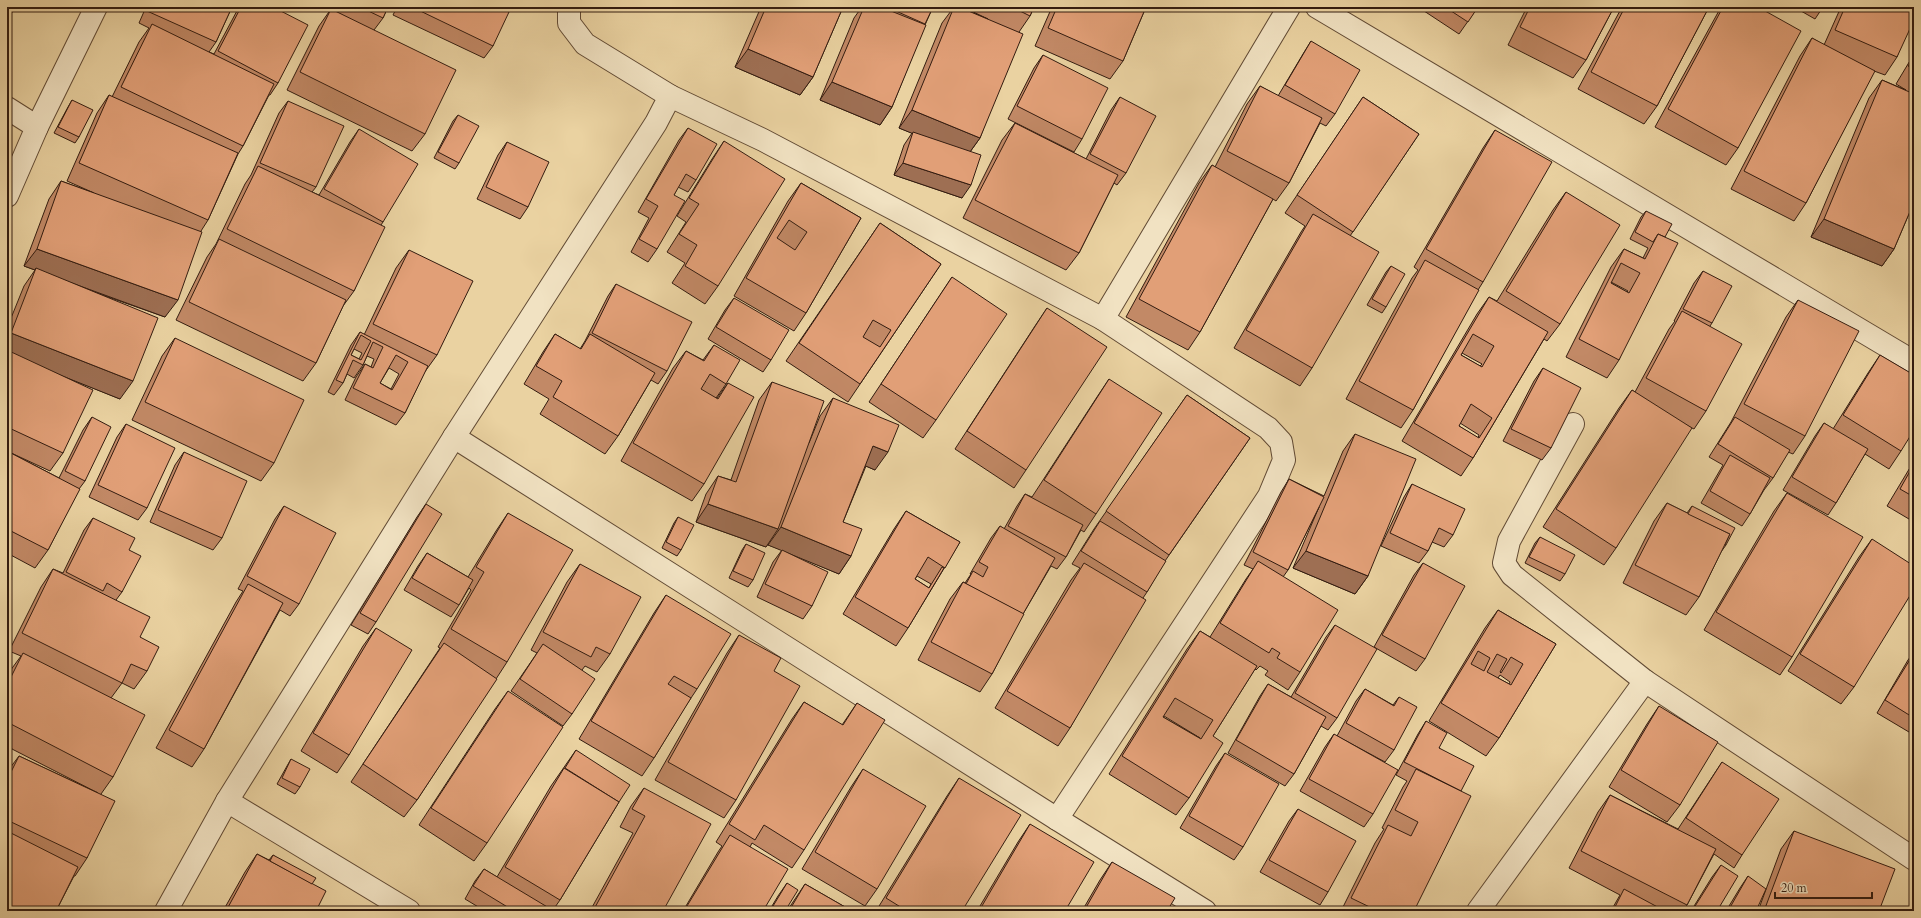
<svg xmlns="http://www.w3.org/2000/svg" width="1921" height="918" font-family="Cardo,serif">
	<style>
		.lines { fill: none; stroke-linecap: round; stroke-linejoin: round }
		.street-casing { stroke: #614a34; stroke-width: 24 }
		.street { stroke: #f1e2c2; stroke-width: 22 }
		.wall { fill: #c28966; stroke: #331c10; fill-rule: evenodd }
		.shaded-wall { fill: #9e6f53; stroke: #331c10 }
		.building { fill: #e19f77; stroke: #331c10; fill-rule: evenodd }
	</style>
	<rect width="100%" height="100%" fill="#ead2a1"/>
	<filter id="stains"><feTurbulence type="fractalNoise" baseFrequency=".005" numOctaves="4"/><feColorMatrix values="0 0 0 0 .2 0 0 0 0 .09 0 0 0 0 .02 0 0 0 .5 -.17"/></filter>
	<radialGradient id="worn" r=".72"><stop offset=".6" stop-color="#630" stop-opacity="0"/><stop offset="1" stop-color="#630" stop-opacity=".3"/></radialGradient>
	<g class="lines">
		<g class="street-casing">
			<g id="street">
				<polyline points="1317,7 1914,362"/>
				<polyline points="670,96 763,140 1103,319 1268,428 1281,442 1284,460 1269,496 1057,819"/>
				<polyline points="7,108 37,127"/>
				<polyline points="7,196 37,127 96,7"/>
				<polyline points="1103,319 1289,7"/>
				<polyline points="1573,424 1509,541 1504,563 1512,575 1645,681"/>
				<polyline points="454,437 1057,819 1205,911"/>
				<polyline points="227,801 409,911"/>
				<polyline points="166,911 227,801 454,437 656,123 670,96 585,44 569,23 569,7"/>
				<polyline points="1478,911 1645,681 1914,859"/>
			</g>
		</g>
		<use href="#street" class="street"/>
	</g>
	<g class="wall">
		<polygon points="7,7 13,11 7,19"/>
		<polygon points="146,7 232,7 216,42 209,52 214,54 239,7 273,7 278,83 270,95 269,95 243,146 238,154 208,220 201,231 165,317 91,291 120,399 68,378 63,453 50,471 9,452 59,478 83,430 92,417 85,481 79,489 48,550 35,568 7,553 7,328 24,286 35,270 24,266 49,199 61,181 94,193 67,181 97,113 109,95 112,97 139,42 149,28 139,23"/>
		<polygon points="327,7 388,7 383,18 374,30 425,134 412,151 287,90 319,26 331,9"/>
		<polygon points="397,7 498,7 493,46 484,58 393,15"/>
		<polygon points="761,7 843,7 813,77 800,95 735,67"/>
		<polygon points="859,7 933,7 925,25 892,107 880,125 820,100 854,18 859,11 858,10"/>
		<polygon points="954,7 959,7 988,19 963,7 1034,7 1030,16 1019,32 980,138 970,152 962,198 894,175 904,145 912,133 899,128 942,23"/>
		<polygon points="1052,7 1146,7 1123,61 1110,79 1035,46"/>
		<polygon points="1418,7 1478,7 1459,34"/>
		<polygon points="1527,7 1614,7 1586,60 1573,78 1508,45"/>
		<polygon points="1622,7 1709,7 1657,106 1644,124 1578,89"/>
		<polygon points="1721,7 1758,7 1738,148 1726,165 1655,127"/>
		<polygon points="1794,7 1823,7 1815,19"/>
		<polygon points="1841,7 1914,7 1897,57 1885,75 1874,71 1806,203 1794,221 1731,189 1800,56 1812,38 1824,45"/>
		<polygon points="1311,41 1335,114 1326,126 1320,123 1289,183 1276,201 1273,199 1200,332 1188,350 1126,317 1199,183 1212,165 1215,167 1247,104 1260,86 1278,96 1303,54"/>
		<polygon points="1914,54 1914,202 1894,249 1882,266 1811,237 1869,98 1882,80 1906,90 1896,84"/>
		<polygon points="1043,55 1082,139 1074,152 1008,119 1034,68"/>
		<polygon points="1120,97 1126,173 1117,185 1114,183 1079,253 1066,270 963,218 1002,140 1015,123 1086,159 1111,110"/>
		<polygon points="1363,97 1419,134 1350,236 1312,368 1300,386 1234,348 1301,232 1305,226 1285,213"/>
		<polygon points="72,100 79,137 75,143 54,133 68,107"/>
		<polygon points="288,101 316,187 312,192 319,195 350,142 359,129 383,222 381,225 354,291 343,306 316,363 303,381 176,320 207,257 216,244 245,184 251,175 279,113"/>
		<polygon points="458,115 459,163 455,169 434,158 453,121"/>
		<polygon points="688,128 696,180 688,192 678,187 674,195 657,249 648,262 631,252 649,218 638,212 679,140"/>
		<polygon points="1495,130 1483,282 1478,290 1413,410 1401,428 1346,399 1412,278 1418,270 1414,267 1483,148"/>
		<polygon points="724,141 718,286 705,304 672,283 685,263 667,252 686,222 677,216 712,159"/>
		<polygon points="507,142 528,207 520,219 477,199 498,155"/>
		<polygon points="801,183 861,218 806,313 794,331 734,296 788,201"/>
		<path d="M1566,192L1560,324L1547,341L1544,339L1473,458L1461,476L1402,441L1477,314L1489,297L1497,301L1553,210ZM1462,353L1482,364L1480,366L1461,355ZM1460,423L1479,435L1478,438L1459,426Z"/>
		<path d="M1646,211L1665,237L1619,360L1607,378L1566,357L1611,267L1624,249L1643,258L1648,248L1630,239L1641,217ZM1611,282L1628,291L1627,292L1611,283Z"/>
		<polygon points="880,223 941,264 848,402 786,361"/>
		<path d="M409,250L437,355L424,373L405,413L396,425L345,400L356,377L365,364L371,367L374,359L367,356L363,365L354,378L347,374L343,383L334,395L328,392L351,345L360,332L364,335L396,268ZM354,349L362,353L359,359L351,355ZM389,368L399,374L391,389L380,383Z"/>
		<polygon points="1391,266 1386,307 1382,313 1367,305 1386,272"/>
		<polygon points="1703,271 1712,323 1710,326 1706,411 1694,429 1684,424 1616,548 1604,565 1543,527 1619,408 1632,390 1635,392 1669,329 1675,321 1674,321 1694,283"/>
		<polygon points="952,277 936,420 923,438 869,402"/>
		<polygon points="616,284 667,371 658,384 651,380 618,436 605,454 540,414 549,399 524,384 543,352 555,334 580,349 585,341 608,296"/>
		<polygon points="734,298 771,360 763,372 708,339 725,310"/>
		<polygon points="1798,300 1805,436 1793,454 1788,452 1773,478 1764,490 1750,514 1742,526 1701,503 1723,465 1709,457 1731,422 1786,317"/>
		<polygon points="1047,308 1026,470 1014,488 955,449 1035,326"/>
		<polygon points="175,338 274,463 261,481 132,420 162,356"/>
		<polygon points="714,345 726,384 716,398 717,398 728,383 704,484 692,501 621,461 673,368 686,351 703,360"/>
		<polygon points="1880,355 1901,451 1889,469 1865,454 1836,503 1828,515 1783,490 1815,436 1824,423 1833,429 1868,373"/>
		<polygon points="1543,368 1551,448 1542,460 1503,441 1534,381"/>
		<polygon points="1109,379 1096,514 1084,532 1081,530 1066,557 1057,569 1051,566 1023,614 992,674 980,692 918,660 950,599 963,582 965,583 971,574 970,574 991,538 1000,526 1004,529 1017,506 1025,494 1032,497 1097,397"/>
		<polygon points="772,382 809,443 820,416 833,398 875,470 866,466 843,522 851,556 839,574 794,555 812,606 803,619 757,597 773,562 782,550 768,545 769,543 766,547 696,522 706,494 718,476 731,480 759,400"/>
		<polygon points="1187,395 1250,438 1165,561 1147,592 1143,598 1070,728 1058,746 995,708 1071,580 1080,568 1072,564 1094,529"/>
		<polygon points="126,424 147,508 138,520 89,497 117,437"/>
		<path d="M1355,434L1368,576L1355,594L1293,568L1319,507L1288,570L1283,577L1300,672L1288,690L1265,675L1268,671L1260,666L1256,670L1255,669L1213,736L1189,798L1176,815L1109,774L1187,649L1200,631L1210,637L1246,579L1253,569L1244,565L1281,492L1289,479L1324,496L1343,451ZM1164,716L1200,738L1163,717Z"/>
		<polygon points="184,452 222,538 213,550 150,522 175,465"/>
		<polygon points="1914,461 1914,522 1887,506"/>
		<polygon points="1412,484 1453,535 1444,547 1432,542 1428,551 1419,563 1381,546 1404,497"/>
		<polygon points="1787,493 1792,657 1780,675 1704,630 1774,511"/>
		<polygon points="1667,503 1687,513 1692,506 1726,545 1721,552 1699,597 1686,615 1623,583 1654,521"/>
		<polygon points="426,504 376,622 368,634 351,625 417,517"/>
		<polygon points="284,506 299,604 290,616 280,610 204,749 192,767 156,748 236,602 243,591 238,589 275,519"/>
		<path d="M906,511L960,542L908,628L896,646L843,614L894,529ZM917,576L931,584L929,588L915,579Z"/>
		<polygon points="508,513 507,662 496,679 417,800 404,817 351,782 440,648 438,647 471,590 469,588 459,605 451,617 404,590 418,566 427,553 468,577 496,531"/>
		<polygon points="678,517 681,550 677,556 662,548 674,523"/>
		<polygon points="93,518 129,550 122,592 116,600 140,637 147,671 134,689 122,683 111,698 113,777 101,794 87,858 75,876 74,876 56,911 7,911 7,772 19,756 98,793 12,749 7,759 7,678 10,671 21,656 9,651 41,587 53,569 63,573 84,530"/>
		<polygon points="1540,537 1565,574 1560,581 1525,563 1535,543"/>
		<polygon points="1872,539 1854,687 1841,704 1788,671 1859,557"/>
		<polygon points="746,544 753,580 748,587 729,578 742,550"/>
		<polygon points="1423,563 1425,659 1416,671 1374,647 1414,575"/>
		<polygon points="580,564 610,654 597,672 585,666 582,670 572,714 563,726 511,691 537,653 531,650 567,582"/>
		<polygon points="666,595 697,689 685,707 654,758 642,776 579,739 654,613"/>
		<path d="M1498,610L1556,644L1499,738L1486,756L1429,721L1485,628ZM1500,675L1510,682L1509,684L1498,678Z"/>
		<polygon points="1335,625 1337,718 1328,730 1321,726 1294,774 1285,786 1228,753 1260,696 1268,684 1291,697 1326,637"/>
		<polygon points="376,628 349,755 337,773 301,751 363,646"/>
		<polygon points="739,635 774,671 736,800 724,818 655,780 727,653"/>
		<polygon points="1914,652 1914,735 1877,713 1908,660"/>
		<polygon points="1365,689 1393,705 1399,697 1394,750 1385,762 1337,736 1356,701"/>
		<polygon points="508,691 487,843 474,861 419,825 495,709"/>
		<polygon points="804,702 842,725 857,703 804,850 792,868 752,843 750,847 763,911 683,911 718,852 722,846 716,842 792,719"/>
		<polygon points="1659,706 1680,805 1667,822 1609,787 1647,724"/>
		<polygon points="1426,721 1461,791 1414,911 1341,911 1375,843 1384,829 1382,828 1403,787 1407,781 1396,775 1418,734"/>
		<polygon points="1334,734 1373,814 1364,827 1300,791 1325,747"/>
		<polygon points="576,750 619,802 560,900 553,910 554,911 485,911 465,899 475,881 484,869 497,877 551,786"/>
		<polygon points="1225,753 1243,847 1234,860 1180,828 1216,766"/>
		<polygon points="291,759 300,787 295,794 277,784 287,766"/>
		<polygon points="1722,762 1742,855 1734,868 1714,854 1687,905 1683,911 1611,911 1616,902 1620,895 1569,868 1598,812 1610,795 1678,829"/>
		<polygon points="863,769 877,889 865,906 802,869 851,787"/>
		<polygon points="959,778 962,911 876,911 947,796"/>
		<polygon points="644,788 663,911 590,911 633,833 620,827 631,806"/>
		<polygon points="1298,809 1328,892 1320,905 1260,872 1289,821"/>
		<polygon points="1030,824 1065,911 977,911 1018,842"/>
		<polygon points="1794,831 1879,911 1758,911 1781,849"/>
		<polygon points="257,854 269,860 273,855 312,884 316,911 223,911 245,872"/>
		<polygon points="1112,862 1167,911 1082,911 1100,880"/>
		<polygon points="1721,865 1717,911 1691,911 1712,877"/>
		<polygon points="1748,876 1756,911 1726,911 1740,888"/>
		<polygon points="787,883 785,911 769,911 778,896"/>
		<polygon points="805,884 852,911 787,911"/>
	</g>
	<g class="shaded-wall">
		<polygon points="748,49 813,77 800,95 735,67"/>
		<polygon points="832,82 892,107 880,125 820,100"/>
		<polygon points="912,110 980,138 967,156 899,128"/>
		<polygon points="903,163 971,185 962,198 894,175"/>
		<polygon points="1824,219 1894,249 1882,266 1811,237"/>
		<polygon points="37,249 178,300 165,317 36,270 36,268 35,270 24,266"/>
		<polygon points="11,333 133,381 120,399 7,354 7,338"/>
		<polygon points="873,446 888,452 875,470 861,464"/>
		<polygon points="708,504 778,529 766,547 696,522"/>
		<polygon points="781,527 851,556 839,574 768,545"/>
		<polygon points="1306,551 1368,576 1355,594 1293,568"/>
	</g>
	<g class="building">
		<polygon points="7,7 15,7 13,11"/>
		<polygon points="149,7 232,7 216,42 147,11"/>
		<polygon points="241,7 273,7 308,25 278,83 218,51"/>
		<polygon points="360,7 388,7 383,18"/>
		<polygon points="412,7 498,7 509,12 493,46"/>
		<polygon points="766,7 843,7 813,77 748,49"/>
		<polygon points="864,7 881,7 926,25 892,107 832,82"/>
		<polygon points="887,7 933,7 925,24"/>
		<polygon points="954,7 959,7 1023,34 980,138 912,110"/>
		<polygon points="1012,7 1034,7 1030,16"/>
		<polygon points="1057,7 1146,7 1123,61 1048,28"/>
		<polygon points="1445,7 1478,7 1468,22"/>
		<polygon points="1530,7 1614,7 1586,60 1520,27"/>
		<polygon points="1625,7 1709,7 1657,106 1591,72"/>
		<polygon points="1723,7 1758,7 1801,31 1738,148 1668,109"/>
		<polygon points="1845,7 1914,7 1914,20 1897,57 1835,30"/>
		<polygon points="331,9 456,70 425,134 300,72"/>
		<polygon points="152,24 274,84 243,146 121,87"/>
		<polygon points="1812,38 1875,71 1806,203 1744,171"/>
		<polygon points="1311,41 1360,70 1335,114 1285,85"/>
		<polygon points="1043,55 1108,88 1082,139 1017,106"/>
		<polygon points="1914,57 1914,70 1908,66"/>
		<polygon points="1882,80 1914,94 1914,202 1894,249 1824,219"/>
		<polygon points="1260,86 1322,118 1289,183 1227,151"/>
		<polygon points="109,95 238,153 208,220 79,163"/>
		<polygon points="1120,97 1156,116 1126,173 1090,154"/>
		<polygon points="1363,97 1419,134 1353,232 1297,195"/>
		<polygon points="72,100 93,110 79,137 58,127"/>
		<polygon points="288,101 344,126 316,187 260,163"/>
		<polygon points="458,115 479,126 459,163 438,152"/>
		<polygon points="1015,123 1118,175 1079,253 975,200"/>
		<polygon points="688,128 717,144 696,180 686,174 674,195 685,201 657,249 639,239 658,206 646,199"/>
		<polygon points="359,129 418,164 383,222 324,189"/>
		<polygon points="1495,130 1552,162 1483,282 1426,249"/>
		<polygon points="913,132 981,155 971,185 903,163"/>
		<polygon points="724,141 785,179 718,286 685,266 697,245 679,234 699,204 689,198"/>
		<polygon points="507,142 549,162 528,207 486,187"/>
		<polygon points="1212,165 1273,199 1200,332 1139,299"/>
		<polygon points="258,166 385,227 354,291 227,229"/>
		<polygon points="61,181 202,232 178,300 37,249"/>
		<path d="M801,183L861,218L806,313L746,278ZM789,220L807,232L795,250L777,238Z"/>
		<polygon points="1566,192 1620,225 1560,324 1506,291"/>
		<polygon points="1646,211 1672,224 1665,237 1658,234 1653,242 1635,232"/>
		<polygon points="1313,214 1379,252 1312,368 1246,330"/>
		<path d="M880,223L941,264L860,384L799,343ZM873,320L891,330L880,347L863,337Z"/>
		<path d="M1658,234L1678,243L1619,360L1579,339L1624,249L1645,259ZM1621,263L1640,273L1629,293L1611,283Z"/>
		<polygon points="219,239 346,300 316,363 189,302"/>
		<polygon points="409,250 473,281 437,355 373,324"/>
		<polygon points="1425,260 1479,290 1413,410 1359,381"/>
		<polygon points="1391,266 1405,274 1386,307 1372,299"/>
		<polygon points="36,268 158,318 133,381 11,333"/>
		<polygon points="1703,271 1732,286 1712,323 1683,309"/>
		<polygon points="952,277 1007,314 936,420 881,384"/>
		<polygon points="616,284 692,322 667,371 592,333"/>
		<path d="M1489,297L1548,332L1473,458L1414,423ZM1473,334L1494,346L1482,367L1461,355ZM1471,404L1492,418L1479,438L1459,426Z"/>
		<polygon points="734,298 789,330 771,360 716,327"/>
		<polygon points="1798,300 1859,331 1805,436 1744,404"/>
		<polygon points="1047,308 1107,347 1026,470 967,431"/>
		<polygon points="1682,311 1742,344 1706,411 1646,378"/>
		<path d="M360,332L428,366L405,413L353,388L365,364L373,368L383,347L373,342L363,365L353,360L343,383L336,380ZM361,335L371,341L361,360L351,355ZM396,355L408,362L392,390L380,383Z"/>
		<polygon points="555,334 581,349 590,334 655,373 618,436 553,397 562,381 536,366"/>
		<polygon points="175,338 304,400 274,463 145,402"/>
		<polygon points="714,345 740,360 726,384 710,374 701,389 718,399 728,383 754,397 704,484 633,443 686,351 704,361"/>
		<polygon points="7,350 93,390 63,453 7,427"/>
		<polygon points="1880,355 1914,375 1914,430 1901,451 1843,415"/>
		<polygon points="1543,368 1581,388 1551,448 1511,429"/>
		<polygon points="1109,379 1162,413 1096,514 1044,480"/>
		<polygon points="772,382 824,401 778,529 708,504 718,476 736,482"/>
		<polygon points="1632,390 1692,428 1616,548 1556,509"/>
		<polygon points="1187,395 1250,438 1169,555 1106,511"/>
		<polygon points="833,398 899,425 888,452 873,446 843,522 862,529 851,556 781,527"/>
		<polygon points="92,417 111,427 85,481 65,471"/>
		<polygon points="1735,417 1790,450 1773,478 1718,444"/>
		<polygon points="1824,423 1868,449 1836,503 1792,477"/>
		<polygon points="126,424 175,448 147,508 98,485"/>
		<polygon points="1355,434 1416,459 1368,576 1306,551"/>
		<polygon points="7,451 80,489 48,550 7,529"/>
		<polygon points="184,452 247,481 222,538 158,510"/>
		<polygon points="1730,455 1770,478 1750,514 1710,491"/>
		<polygon points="1914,464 1914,497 1900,489"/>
		<polygon points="1289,479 1324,497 1288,570 1253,552"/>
		<polygon points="1412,484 1465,509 1453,535 1439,528 1428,551 1390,533"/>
		<polygon points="1787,493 1863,537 1792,657 1716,612"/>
		<polygon points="1025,494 1083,525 1066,557 1008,526"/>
		<polygon points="1667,503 1730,534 1699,597 1635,565"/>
		<polygon points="426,504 442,514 376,622 360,613"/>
		<polygon points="284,506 336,533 299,604 247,576"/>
		<polygon points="1692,506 1735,528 1726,545 1725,545 1730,534 1688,514"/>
		<polygon points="906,511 960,542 945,568 928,557 915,579 929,588 942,567 944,568 908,628 855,597"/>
		<polygon points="508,513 573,550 507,662 451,629 484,572 476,567"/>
		<polygon points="678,517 694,525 681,550 666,542"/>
		<polygon points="93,518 135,538 129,550 141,556 122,592 107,583 103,591 66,572"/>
		<polygon points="1100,521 1166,561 1147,592 1081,551"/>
		<polygon points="1000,526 1055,558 1023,614 966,584 973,571 983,577 988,567 979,562"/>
		<polygon points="1540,537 1575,555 1565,574 1529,557"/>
		<polygon points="1872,539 1914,566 1914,589 1854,687 1800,654"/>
		<polygon points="746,544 765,553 753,580 733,571"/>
		<polygon points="782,550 828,572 812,606 765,584"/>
		<polygon points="427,553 473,580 459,605 412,578"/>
		<polygon points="1258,561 1338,610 1300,672 1277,658 1280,653 1272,648 1269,653 1220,623"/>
		<polygon points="1084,563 1146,600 1070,728 1007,691"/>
		<polygon points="1423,563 1465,586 1425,659 1382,635"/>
		<polygon points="580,564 641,597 610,654 596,647 591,657 543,632"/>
		<polygon points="53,569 150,617 140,637 159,647 147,671 131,664 122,683 22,633"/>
		<polygon points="963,582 1024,614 992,674 931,642"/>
		<polygon points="248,584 283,603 204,749 169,730"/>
		<polygon points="666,595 731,634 697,689 674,676 668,684 691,698 654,758 591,721"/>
		<path d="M1498,610L1556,644L1499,738L1441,703ZM1478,651L1490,658L1484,671L1471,664ZM1497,654L1507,659L1500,672L1501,673L1511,657L1523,664L1511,685L1487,672Z"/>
		<polygon points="1335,625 1377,649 1337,718 1295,693"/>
		<polygon points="376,628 412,650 349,755 313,733"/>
		<path d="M1200,631L1257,666L1213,736L1223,743L1189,798L1122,756ZM1175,698L1213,720L1201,739L1163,717Z"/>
		<polygon points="739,635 781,658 774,671 800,686 736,800 668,762"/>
		<polygon points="444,643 497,679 417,800 363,764"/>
		<polygon points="543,644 595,679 572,714 520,679"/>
		<polygon points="23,653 145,715 113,777 7,722 7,685"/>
		<polygon points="1914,653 1914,718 1885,700"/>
		<polygon points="1268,684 1326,717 1294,774 1236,740"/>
		<polygon points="1365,689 1394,706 1399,697 1417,707 1394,750 1346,723"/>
		<polygon points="508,691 563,727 487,843 431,808"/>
		<polygon points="804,702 843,725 857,703 885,720 804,850 764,825 755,840 729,824"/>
		<polygon points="1659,706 1718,742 1680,805 1621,770"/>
		<polygon points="1426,721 1447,733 1439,748 1474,766 1461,791 1404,762"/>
		<polygon points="1334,734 1398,770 1373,814 1309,779"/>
		<polygon points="7,746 12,748 7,759"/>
		<polygon points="576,750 630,785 619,802 565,768"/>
		<polygon points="1225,753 1279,784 1243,847 1189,816"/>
		<polygon points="19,756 115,801 87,858 7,820 7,780"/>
		<polygon points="291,759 310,769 300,787 282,778"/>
		<polygon points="1722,762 1779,799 1742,855 1686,818"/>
		<polygon points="564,768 619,802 560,900 505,867"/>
		<polygon points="863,769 926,806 877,889 815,852"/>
		<polygon points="1416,769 1471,796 1414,911 1378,911 1351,898 1388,825 1411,836 1418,822 1395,810"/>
		<polygon points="959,778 1021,815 962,911 907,911 886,898"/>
		<polygon points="644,788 711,824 663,911 593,911 645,816 632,809"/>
		<polygon points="1610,795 1716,849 1687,905 1581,851"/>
		<polygon points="1298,809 1356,841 1328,892 1269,860"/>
		<polygon points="1030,824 1094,862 1065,911 979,911"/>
		<polygon points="7,831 78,867 56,911 11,911 7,909"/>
		<polygon points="1794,831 1895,869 1879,911 1764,911"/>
		<polygon points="730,835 788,869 763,911 684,911"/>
		<polygon points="257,854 326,891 316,911 226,911"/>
		<polygon points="273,855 316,878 312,884 270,861"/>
		<polygon points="1112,862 1175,898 1167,911 1084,911"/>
		<polygon points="1721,865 1738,876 1717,911 1692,911"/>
		<polygon points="484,869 554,911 514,911 473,886"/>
		<polygon points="1748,876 1766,889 1756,911 1728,911"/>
		<polygon points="787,883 798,890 785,911 770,911"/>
		<polygon points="805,884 852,911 789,911"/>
		<polygon points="1624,889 1665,911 1613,911"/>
		<polygon points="327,908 335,911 326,911"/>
	</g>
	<rect width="1921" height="918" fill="none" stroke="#ead2a1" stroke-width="24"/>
	<rect x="8" y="8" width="1905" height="902" fill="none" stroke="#331c10" stroke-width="2"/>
	<rect x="12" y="12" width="1897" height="894" fill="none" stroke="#331c10"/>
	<path d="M1775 892v6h97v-6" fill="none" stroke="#331c10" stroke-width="2"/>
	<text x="1781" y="892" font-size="12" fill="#331c10" stroke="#f1e2c2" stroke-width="3" paint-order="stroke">20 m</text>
	<rect width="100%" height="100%" filter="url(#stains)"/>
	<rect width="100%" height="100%" fill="url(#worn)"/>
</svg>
